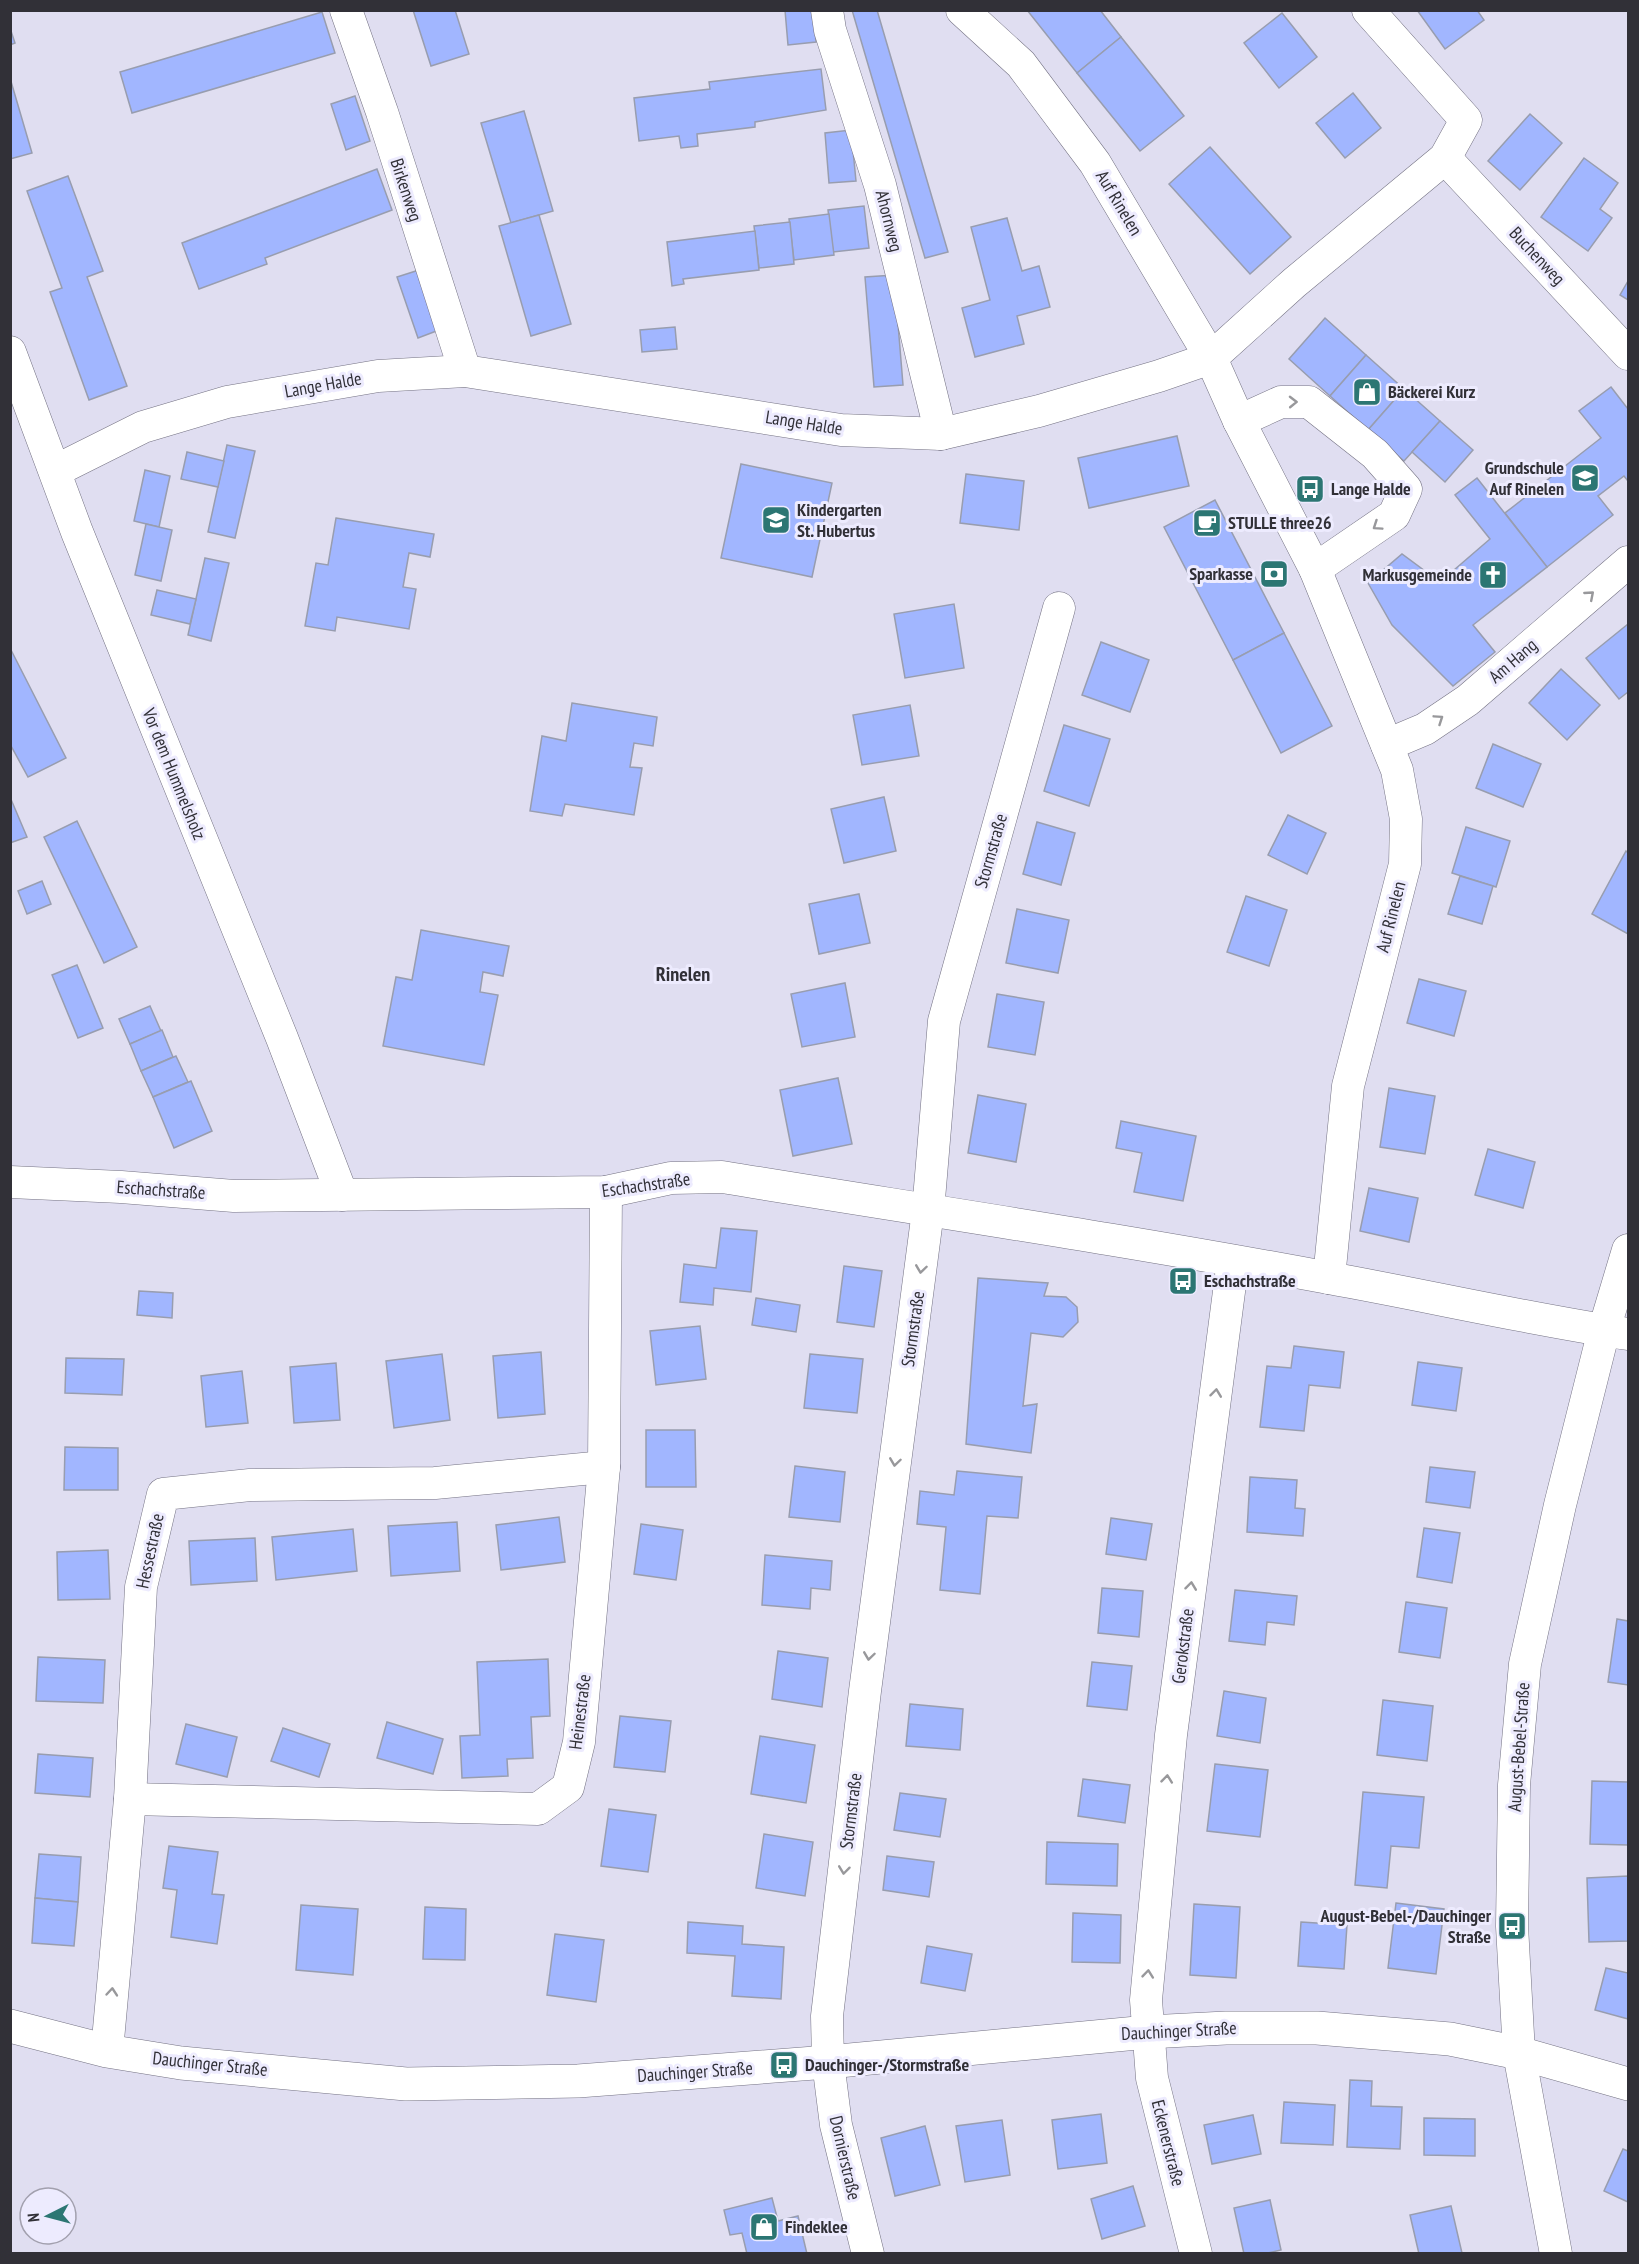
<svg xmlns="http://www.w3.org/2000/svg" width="1639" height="2264" font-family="'PT Sans Narrow',sans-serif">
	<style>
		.building { fill: #a1b6ff; stroke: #989daf; stroke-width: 1.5 }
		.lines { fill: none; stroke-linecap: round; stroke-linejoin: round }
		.minor-casing { stroke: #747283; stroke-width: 33 }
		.secondary-casing { stroke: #747283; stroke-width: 34 }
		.minor { stroke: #fff; stroke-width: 32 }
		.secondary { stroke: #fff; stroke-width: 33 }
		.oneway { stroke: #98989b }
		.labels { text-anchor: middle; stroke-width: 6; stroke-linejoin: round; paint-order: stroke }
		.street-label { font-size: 18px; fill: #313037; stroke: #edebfe }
		.poi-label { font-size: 18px; font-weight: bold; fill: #313037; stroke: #edebfe; text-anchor: start }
		.neighbourhood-label { font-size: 20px; font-weight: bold; fill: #313037; stroke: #edebfe }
	</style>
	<rect width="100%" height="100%" fill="#e0def1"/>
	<g class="building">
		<polygon points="413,10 455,10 469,54 431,66"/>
		<polygon points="785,10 813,10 816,42 788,45"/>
		<polygon points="852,10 877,10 948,252 925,258"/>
		<polygon points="1027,10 1100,10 1121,37 1077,73"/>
		<polygon points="1417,10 1477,10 1484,20 1445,49"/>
		<polygon points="322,12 335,53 132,113 120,72"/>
		<polygon points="1282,13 1317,57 1279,88 1244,43"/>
		<polygon points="10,28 15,43 10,45"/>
		<polygon points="1121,37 1184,116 1140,151 1077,73"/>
		<polygon points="821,69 826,110 755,122 755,127 697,134 698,146 681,148 679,136 639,141 634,98 710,89 709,82"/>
		<polygon points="10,78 32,153 10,159"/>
		<polygon points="1353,93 1381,128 1345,158 1316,123"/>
		<polygon points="355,96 370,141 346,150 331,104"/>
		<polygon points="524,111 553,211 511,223 481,123"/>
		<polygon points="1530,114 1562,143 1520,190 1488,161"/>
		<polygon points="851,130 856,181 829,183 825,133"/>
		<polygon points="1210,147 1291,237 1250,274 1169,184"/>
		<polygon points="1584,158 1618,183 1600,209 1612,218 1588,251 1541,217"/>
		<polygon points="377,169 392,210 265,258 267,264 199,289 182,243"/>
		<polygon points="68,176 103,271 87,277 127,386 89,400 50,292 62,288 27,191"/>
		<polygon points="864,206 869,248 833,252 828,210"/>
		<polygon points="829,214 834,255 794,260 789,219"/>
		<polygon points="539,215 571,324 531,336 499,226"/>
		<polygon points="1007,218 1022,271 1039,266 1050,307 1017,316 1024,344 975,357 962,308 990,300 971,227"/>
		<polygon points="790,222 794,264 759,268 754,226"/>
		<polygon points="755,231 759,270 683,279 684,284 672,286 667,242"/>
		<polygon points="419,270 439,330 418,338 397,277"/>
		<polygon points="894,275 903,385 874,387 865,277"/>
		<polygon points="1628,281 1628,300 1620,295"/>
		<polygon points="1325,318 1366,355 1330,396 1289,359"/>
		<polygon points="675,327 677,349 642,352 640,330"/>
		<polygon points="1366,355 1404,389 1368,430 1330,396"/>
		<polygon points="1611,387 1628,409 1628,481 1624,476 1598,496 1613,515 1547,567 1505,513 1601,438 1579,411"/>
		<polygon points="1404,389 1440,421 1404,461 1368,430"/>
		<polygon points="1440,421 1473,450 1445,482 1412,452"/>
		<polygon points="1177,436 1189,486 1089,508 1078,458"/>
		<polygon points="227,445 255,451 235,538 208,532"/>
		<polygon points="187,452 224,461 218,487 181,479"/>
		<polygon points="741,464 832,483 812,577 721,558"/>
		<polygon points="145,470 170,476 159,527 134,521"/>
		<polygon points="966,474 1024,481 1019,530 960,523"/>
		<polygon points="1477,478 1547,567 1473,625 1495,652 1453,686 1392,625 1368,583 1402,554 1440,582 1490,539 1455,495"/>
		<polygon points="1215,500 1284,633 1233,660 1164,527"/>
		<polygon points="336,518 434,534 430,557 409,553 403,587 416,589 409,629 337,617 335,631 305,626 316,563 328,565"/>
		<polygon points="146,524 172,530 161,581 135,575"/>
		<polygon points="205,558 229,563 211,641 188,635"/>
		<polygon points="157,590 196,599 190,624 151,615"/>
		<polygon points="954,604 964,668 905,678 894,614"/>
		<polygon points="1628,624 1628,692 1619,699 1586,658"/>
		<polygon points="1284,633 1332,726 1281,753 1233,660"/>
		<polygon points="1101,642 1149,660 1130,712 1082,695"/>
		<polygon points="10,648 66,758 28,777 10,744"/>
		<polygon points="1561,669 1600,705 1567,740 1529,703"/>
		<polygon points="572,703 657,717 653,746 634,743 630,767 642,768 634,815 565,804 562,816 530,811 542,736 566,741"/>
		<polygon points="910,705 919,756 862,765 853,715"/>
		<polygon points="1064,725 1110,739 1089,806 1044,791"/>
		<polygon points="1493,744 1541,764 1523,807 1476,788"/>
		<polygon points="10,797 27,837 10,843"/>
		<polygon points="884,797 896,851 844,863 831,809"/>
		<polygon points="1288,815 1326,833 1307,874 1268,855"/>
		<polygon points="77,821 137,947 104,963 44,837"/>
		<polygon points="1037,822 1075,833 1061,885 1023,874"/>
		<polygon points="1466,827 1510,841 1496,887 1452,873"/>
		<polygon points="1626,851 1628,853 1628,934 1592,914"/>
		<polygon points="1460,876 1493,886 1482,924 1448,914"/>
		<polygon points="42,881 51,904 27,914 18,891"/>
		<polygon points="859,894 870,943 819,954 809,904"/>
		<polygon points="1246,896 1287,910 1269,966 1227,952"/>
		<polygon points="1017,909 1069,920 1058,973 1006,963"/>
		<polygon points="421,930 509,946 503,976 483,972 480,992 498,995 484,1065 383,1046 396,977 412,980"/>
		<polygon points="77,965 103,1028 78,1038 52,975"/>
		<polygon points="1419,979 1466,991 1454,1036 1407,1023"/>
		<polygon points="845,983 855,1037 802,1047 791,994"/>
		<polygon points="997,994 1044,1002 1035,1055 988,1047"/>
		<polygon points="150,1006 161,1031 130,1044 119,1019"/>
		<polygon points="162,1030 173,1057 141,1071 130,1044"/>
		<polygon points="176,1056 188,1082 153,1097 141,1071"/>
		<polygon points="838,1078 852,1144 793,1156 780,1090"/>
		<polygon points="191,1081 212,1131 174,1148 153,1097"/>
		<polygon points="1389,1088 1435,1096 1425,1154 1380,1147"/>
		<polygon points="978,1095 1026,1104 1016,1162 968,1153"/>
		<polygon points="1121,1121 1196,1136 1183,1201 1134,1192 1142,1153 1116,1148"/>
		<polygon points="1488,1149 1535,1162 1523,1208 1475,1195"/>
		<polygon points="1369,1188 1418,1198 1409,1242 1360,1231"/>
		<polygon points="721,1228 757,1231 751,1292 714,1288 713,1305 680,1302 684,1264 716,1268"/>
		<polygon points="844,1266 882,1271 874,1327 837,1322"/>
		<polygon points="978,1278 1048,1283 1044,1296 1066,1297 1077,1307 1078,1322 1063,1337 1031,1333 1023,1406 1037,1404 1031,1453 966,1444"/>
		<polygon points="139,1291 173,1293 172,1318 137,1315"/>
		<polygon points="756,1298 800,1305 796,1332 752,1325"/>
		<polygon points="700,1326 706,1379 656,1385 650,1331"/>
		<polygon points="1294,1346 1344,1352 1340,1388 1309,1385 1304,1431 1260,1427 1267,1366 1291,1368"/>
		<polygon points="541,1352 545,1414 498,1418 493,1356"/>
		<polygon points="442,1354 450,1420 394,1428 386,1361"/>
		<polygon points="810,1354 863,1359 857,1413 804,1408"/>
		<polygon points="66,1358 124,1359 122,1395 65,1393"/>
		<polygon points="1418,1362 1462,1368 1456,1411 1412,1405"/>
		<polygon points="336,1363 340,1420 294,1423 290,1367"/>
		<polygon points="242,1371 248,1423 206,1427 201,1376"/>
		<polygon points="646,1430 695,1430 696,1487 646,1487"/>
		<polygon points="65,1447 118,1448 118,1490 64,1490"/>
		<polygon points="795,1466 845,1472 840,1522 789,1517"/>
		<polygon points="1430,1467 1475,1472 1470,1508 1426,1502"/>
		<polygon points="957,1471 1022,1477 1018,1518 987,1516 980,1594 940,1590 946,1527 917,1524 920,1491 954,1495"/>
		<polygon points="1250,1477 1297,1480 1295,1508 1305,1509 1303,1536 1247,1532"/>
		<polygon points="559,1517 565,1562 501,1570 496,1525"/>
		<polygon points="1111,1518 1152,1524 1146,1560 1106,1554"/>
		<polygon points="457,1522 460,1571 391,1576 388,1526"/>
		<polygon points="641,1524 683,1530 676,1580 634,1574"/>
		<polygon points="1424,1528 1460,1533 1452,1583 1417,1577"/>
		<polygon points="353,1529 357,1571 276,1580 272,1537"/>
		<polygon points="255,1538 257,1581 191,1585 189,1541"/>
		<polygon points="108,1550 110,1599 58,1600 57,1552"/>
		<polygon points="765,1555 832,1561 830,1590 811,1588 810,1609 762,1605"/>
		<polygon points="1102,1588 1143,1591 1139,1637 1098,1633"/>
		<polygon points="1235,1590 1297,1596 1294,1625 1267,1622 1265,1645 1229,1641"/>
		<polygon points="1406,1602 1447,1608 1440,1658 1399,1652"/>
		<polygon points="1617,1619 1628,1621 1628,1685 1608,1682"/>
		<polygon points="778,1651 828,1658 822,1707 772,1699"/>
		<polygon points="38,1657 105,1660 103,1703 36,1701"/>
		<polygon points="548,1659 550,1716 531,1717 533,1758 507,1759 508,1776 462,1778 460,1736 480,1735 477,1662"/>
		<polygon points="1092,1662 1132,1666 1127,1710 1087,1706"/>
		<polygon points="1224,1691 1266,1698 1260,1743 1217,1736"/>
		<polygon points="1383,1700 1433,1706 1427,1761 1377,1755"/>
		<polygon points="910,1704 963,1709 960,1750 906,1746"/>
		<polygon points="620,1716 671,1721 665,1772 614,1767"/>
		<polygon points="387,1722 443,1739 433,1774 377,1758"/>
		<polygon points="186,1724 237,1737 227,1777 176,1764"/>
		<polygon points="283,1728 330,1744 319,1777 271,1761"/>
		<polygon points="760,1736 815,1745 806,1803 751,1794"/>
		<polygon points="38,1754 93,1758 90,1797 35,1793"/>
		<polygon points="1215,1764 1268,1770 1260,1837 1207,1831"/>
		<polygon points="1083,1779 1130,1785 1125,1823 1078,1816"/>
		<polygon points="1592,1781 1628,1782 1628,1845 1590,1844"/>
		<polygon points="1363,1792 1424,1797 1419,1848 1391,1846 1387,1888 1355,1885"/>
		<polygon points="900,1793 946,1799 940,1837 894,1830"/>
		<polygon points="609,1809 656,1815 648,1872 601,1866"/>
		<polygon points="764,1834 813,1842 805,1896 756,1888"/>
		<polygon points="1047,1842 1118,1844 1117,1886 1046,1884"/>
		<polygon points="169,1846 218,1852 212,1894 224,1895 217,1944 171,1937 177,1890 163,1888"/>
		<polygon points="39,1854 81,1857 78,1902 35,1898"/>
		<polygon points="887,1856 934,1862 929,1897 883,1890"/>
		<polygon points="1628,1876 1628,1941 1589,1942 1587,1878"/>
		<polygon points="35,1898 78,1902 74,1946 32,1943"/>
		<polygon points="1396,1903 1444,1909 1436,1974 1388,1968"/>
		<polygon points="1194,1904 1240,1907 1236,1978 1190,1975"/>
		<polygon points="301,1905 358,1909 353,1975 296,1970"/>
		<polygon points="425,1907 466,1909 465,1960 423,1959"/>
		<polygon points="1073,1913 1121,1915 1120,1963 1072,1962"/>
		<polygon points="688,1922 743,1926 742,1944 784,1947 781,1999 732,1996 735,1956 687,1953"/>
		<polygon points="1301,1922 1347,1925 1344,1969 1298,1966"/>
		<polygon points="555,1934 604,1940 596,2002 547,1995"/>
		<polygon points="927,1946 972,1954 965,1991 921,1983"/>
		<polygon points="1606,1968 1628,1973 1628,2019 1595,2010"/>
		<polygon points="1350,2080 1372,2081 1371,2106 1402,2107 1400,2149 1347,2147"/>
		<polygon points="1284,2102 1335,2105 1333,2145 1281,2143"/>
		<polygon points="1101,2114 1107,2163 1058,2169 1052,2120"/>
		<polygon points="1253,2115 1261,2154 1212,2164 1204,2125"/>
		<polygon points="1424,2118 1475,2119 1475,2156 1424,2155"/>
		<polygon points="1002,2120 1010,2175 965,2182 956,2126"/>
		<polygon points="925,2126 940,2185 895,2196 881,2138"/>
		<polygon points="1623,2149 1628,2151 1628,2202 1604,2191"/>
		<polygon points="1133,2186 1145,2226 1102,2239 1091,2199"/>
		<polygon points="772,2198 778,2221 798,2216 807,2254 747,2254 742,2233 730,2235 724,2210"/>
		<polygon points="1270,2200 1281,2250 1264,2254 1244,2254 1234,2208"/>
		<polygon points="1451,2206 1462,2253 1419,2254 1410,2215"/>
	</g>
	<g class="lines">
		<g class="minor-casing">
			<g id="minor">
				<polyline points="346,10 382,112 465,371"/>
				<polyline points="827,10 830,30 880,185 941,434"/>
				<polyline points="962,10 1021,64 1095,163 1211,358 1239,421 1315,569 1397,770 1406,819 1405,864 1348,1086 1329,1278"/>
				<polyline points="1445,158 1628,354"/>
				<polyline points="10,352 77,532 282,1038 342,1195"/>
				<polyline points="1239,421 1281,402 1309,402 1375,454 1406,489 1394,515 1315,569"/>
				<polyline points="55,471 143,427 227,402 378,376 465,371 841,430 941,434 1039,411 1159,376 1211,358 1294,283 1445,158 1466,120 1368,10"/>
				<polyline points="1387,745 1425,729 1468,700 1628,562"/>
				<path d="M10,1182L121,1187L234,1196L606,1192L671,1178L722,1177C924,1210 1127,1240 1329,1278C1429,1296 1528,1319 1628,1334"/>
				<polyline points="130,1799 538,1809 568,1787 579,1742 604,1467 606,1192"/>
				<polyline points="107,2051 130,1799 141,1587 163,1494 250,1485 435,1483 604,1467"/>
				<polyline points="868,2254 836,2125 828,2062 827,2016 865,1691 928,1211 944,1021 1059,608"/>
				<polyline points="1196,2254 1152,2078 1146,2000 1171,1735 1233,1261"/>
				<polyline points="1556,2254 1519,2053 1512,1926 1514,1785 1525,1664 1560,1505 1604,1330 1628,1250"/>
			</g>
		</g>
		<g class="secondary-casing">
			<polyline id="secondary" points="10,2026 107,2051 181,2063 406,2084 578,2081 828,2062 1148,2032 1226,2028 1317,2028 1450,2039 1519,2053 1628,2084"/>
		</g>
		<use href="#minor" class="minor"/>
		<use href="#secondary" class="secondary"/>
	</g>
	<defs><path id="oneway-chevron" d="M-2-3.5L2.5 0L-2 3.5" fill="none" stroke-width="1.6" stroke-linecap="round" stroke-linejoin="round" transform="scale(1.5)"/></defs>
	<g class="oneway">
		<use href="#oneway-chevron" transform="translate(1293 402) rotate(-1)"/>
		<use href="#oneway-chevron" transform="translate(1377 526) rotate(146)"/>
		<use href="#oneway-chevron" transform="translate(1590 595) rotate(-41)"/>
		<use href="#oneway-chevron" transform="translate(1439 719) rotate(-34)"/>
		<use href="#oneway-chevron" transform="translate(921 1269) rotate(98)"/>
		<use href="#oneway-chevron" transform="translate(1216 1393) rotate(-83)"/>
		<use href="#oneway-chevron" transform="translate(895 1462) rotate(98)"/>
		<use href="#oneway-chevron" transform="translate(1191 1586) rotate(-83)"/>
		<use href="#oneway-chevron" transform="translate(869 1656) rotate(98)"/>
		<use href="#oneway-chevron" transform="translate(1167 1779) rotate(-84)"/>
		<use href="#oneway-chevron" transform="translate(844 1870) rotate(97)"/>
		<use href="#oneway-chevron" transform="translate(1148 1974) rotate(-84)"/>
		<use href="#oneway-chevron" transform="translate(112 1992) rotate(-85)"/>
	</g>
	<defs>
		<g id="shop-square" transform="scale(1.5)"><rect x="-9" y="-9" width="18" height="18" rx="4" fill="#2c7673" stroke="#edebfe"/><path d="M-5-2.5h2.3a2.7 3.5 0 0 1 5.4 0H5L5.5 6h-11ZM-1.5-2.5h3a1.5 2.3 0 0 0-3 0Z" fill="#fff"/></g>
		<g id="school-square" transform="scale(1.5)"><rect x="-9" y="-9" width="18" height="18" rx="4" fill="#2c7673" stroke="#edebfe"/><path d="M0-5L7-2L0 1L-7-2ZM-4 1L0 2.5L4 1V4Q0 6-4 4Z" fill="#fff"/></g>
		<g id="bus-square" transform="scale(1.5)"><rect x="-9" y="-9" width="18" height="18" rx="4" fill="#2c7673" stroke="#edebfe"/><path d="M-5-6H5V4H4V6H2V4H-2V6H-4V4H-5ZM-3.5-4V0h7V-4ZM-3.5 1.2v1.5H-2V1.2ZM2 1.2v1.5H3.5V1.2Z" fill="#fff"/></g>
		<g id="cafe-square" transform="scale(1.5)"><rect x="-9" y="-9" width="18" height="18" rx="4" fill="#2c7673" stroke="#edebfe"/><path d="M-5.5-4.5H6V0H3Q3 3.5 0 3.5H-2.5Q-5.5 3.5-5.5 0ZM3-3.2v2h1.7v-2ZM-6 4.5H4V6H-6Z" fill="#fff"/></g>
		<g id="bank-square" transform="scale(1.5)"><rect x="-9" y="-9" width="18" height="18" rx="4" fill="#2c7673" stroke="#edebfe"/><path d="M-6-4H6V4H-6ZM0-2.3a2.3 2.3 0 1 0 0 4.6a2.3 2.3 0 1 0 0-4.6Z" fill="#fff"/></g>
		<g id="church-square" transform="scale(1.5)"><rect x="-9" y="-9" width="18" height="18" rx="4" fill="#2c7673" stroke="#edebfe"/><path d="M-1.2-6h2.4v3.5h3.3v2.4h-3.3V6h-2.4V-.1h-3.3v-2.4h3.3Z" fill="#fff"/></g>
	</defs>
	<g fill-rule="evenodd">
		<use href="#shop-square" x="1367" y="392"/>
		<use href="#school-square" x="1585" y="478"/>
		<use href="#bus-square" x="1310" y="489"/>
		<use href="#school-square" x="776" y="520"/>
		<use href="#cafe-square" x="1207" y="523"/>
		<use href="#bank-square" x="1274" y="574"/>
		<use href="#church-square" x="1493" y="575"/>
		<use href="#bus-square" x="1183" y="1281"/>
		<use href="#bus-square" x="1512" y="1926"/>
		<use href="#bus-square" x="784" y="2065"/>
		<use href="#shop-square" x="764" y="2227"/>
	</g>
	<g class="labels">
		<g class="street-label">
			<text transform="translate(406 190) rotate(72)" y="6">Birkenweg</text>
			<text transform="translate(1119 203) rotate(59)" y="6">Auf Rinelen</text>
			<text transform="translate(889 221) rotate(76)" y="6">Ahornweg</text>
			<text transform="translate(1537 256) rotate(47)" y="6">Buchenweg</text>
			<text transform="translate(323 385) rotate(-10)" y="6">Lange Halde</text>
			<text transform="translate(804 423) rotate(9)" y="6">Lange Halde</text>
			<text transform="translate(1513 661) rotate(-41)" y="6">Am Hang</text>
			<text transform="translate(174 774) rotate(68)" y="6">Vor dem Hummelsholz</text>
			<text transform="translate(991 851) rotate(-74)" y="6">Stormstraße</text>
			<text transform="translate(1391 917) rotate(-76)" y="6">Auf Rinelen</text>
			<text transform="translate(646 1185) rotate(-8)" y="6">Eschachstraße</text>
			<text transform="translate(161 1190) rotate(4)" y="6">Eschachstraße</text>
			<text transform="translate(913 1329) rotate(-82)" y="6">Stormstraße</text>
			<text transform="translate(150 1551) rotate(-78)" y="6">Hessestraße</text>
			<text transform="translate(1183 1646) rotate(-83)" y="6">Gerokstraße</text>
			<text transform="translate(580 1712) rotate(-83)" y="6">Heinestraße</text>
			<text transform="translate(1519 1747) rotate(-86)" y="6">August-Bebel-Straße</text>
			<text transform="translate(851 1811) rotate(-83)" y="6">Stormstraße</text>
			<text transform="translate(1179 2031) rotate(-3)" y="6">Dauchinger Straße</text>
			<text transform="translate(210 2064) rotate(6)" y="6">Dauchinger Straße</text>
			<text transform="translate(695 2072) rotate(-4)" y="6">Dauchinger Straße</text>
			<text transform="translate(1168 2143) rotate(76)" y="6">Eckenerstraße</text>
			<text transform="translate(845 2158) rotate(77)" y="6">Dornierstraße</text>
		</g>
		<g class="poi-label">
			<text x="1388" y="398">Bäckerei Kurz</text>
			<text x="1564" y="474" text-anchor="end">Grundschule<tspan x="1564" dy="21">Auf Rinelen</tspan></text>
			<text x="1331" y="495">Lange Halde</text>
			<text x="797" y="516">Kindergarten<tspan x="797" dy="21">St. Hubertus</tspan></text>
			<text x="1228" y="529">STULLE three26</text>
			<text x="1253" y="580" text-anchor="end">Sparkasse</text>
			<text x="1472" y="581" text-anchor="end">Markusgemeinde</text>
			<text x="1204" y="1287">Eschachstraße</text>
			<text x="1491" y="1922" text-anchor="end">August-Bebel-/Dauchinger<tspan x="1491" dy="21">Straße</tspan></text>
			<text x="805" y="2071">Dauchinger-/Stormstraße</text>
			<text x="785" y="2233">Findeklee</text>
		</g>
		<g class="neighbourhood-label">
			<text x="683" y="981">Rinelen</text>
		</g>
	</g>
	<rect width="1639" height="2264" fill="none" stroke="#313037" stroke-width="24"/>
	<g transform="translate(48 2216) rotate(264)"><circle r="28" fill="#edebfe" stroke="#a2a0ae" stroke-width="1.5"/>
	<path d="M0-4.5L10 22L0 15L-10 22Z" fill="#2c7673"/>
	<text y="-9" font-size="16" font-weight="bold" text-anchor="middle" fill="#313037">N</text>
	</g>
</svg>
